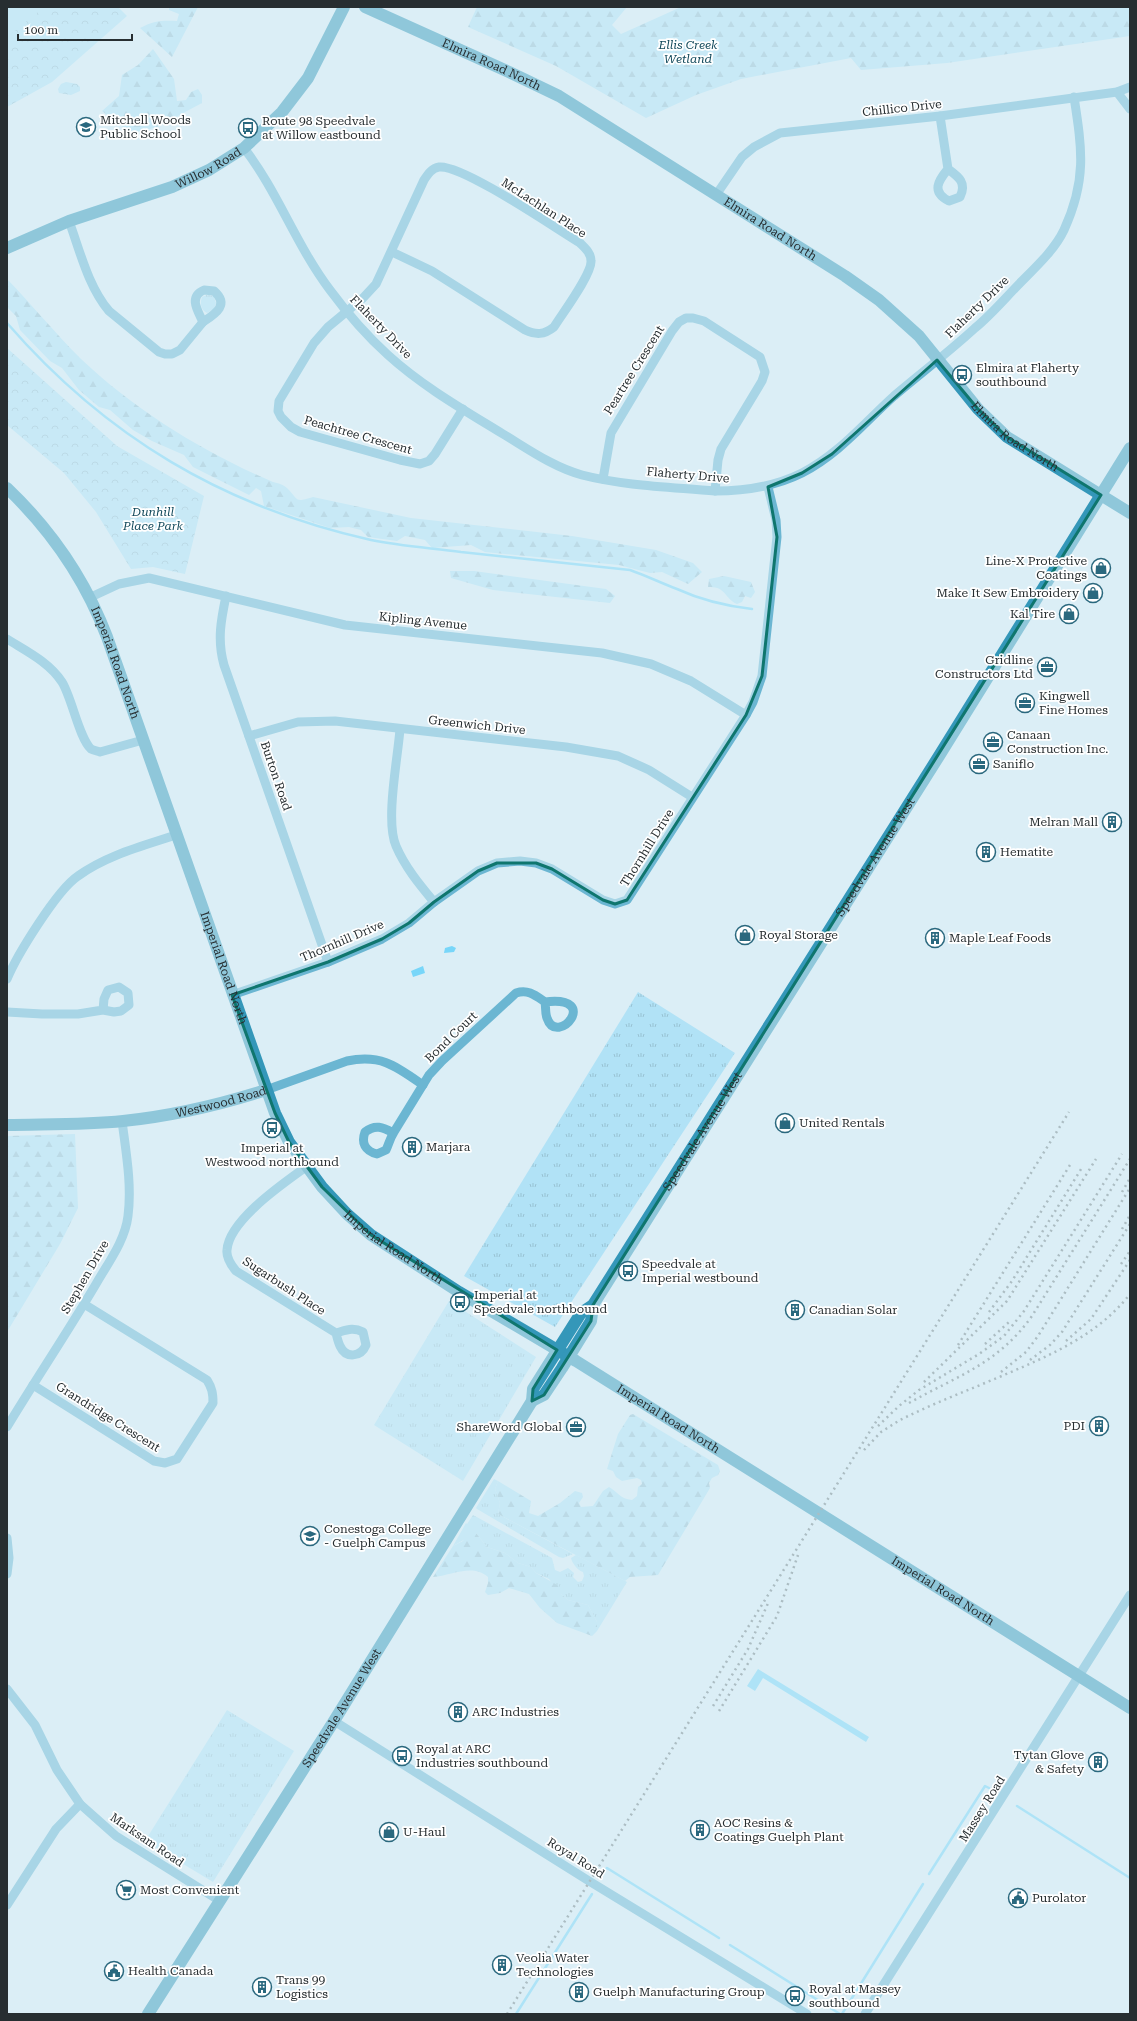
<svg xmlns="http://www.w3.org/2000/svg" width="1137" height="2021" font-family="'Roboto Serif',serif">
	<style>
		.grass { fill: url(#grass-tufts) }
		.forest { fill: url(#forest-firs) }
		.park { fill: url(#park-crowns) }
		.garden { fill: #b1e2f6 }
		.water { fill: #78d6f9 }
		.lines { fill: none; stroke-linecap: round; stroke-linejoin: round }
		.stream { stroke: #78d6f9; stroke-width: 2.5 }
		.street { stroke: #6bb6d2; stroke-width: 9 }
		.secondary { stroke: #3497b9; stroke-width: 12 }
		.rail { stroke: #748085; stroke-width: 2.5; stroke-dasharray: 2 4; stroke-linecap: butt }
		.marked { fill: none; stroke: #0f766e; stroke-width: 3; stroke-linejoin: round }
		.labels { text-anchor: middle; stroke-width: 3.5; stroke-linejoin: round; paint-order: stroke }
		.park-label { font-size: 12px; font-style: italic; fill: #134a5c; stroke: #fff }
		.street-label { font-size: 12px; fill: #272e31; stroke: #fff }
		.poi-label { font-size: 12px; fill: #272e31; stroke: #fff; text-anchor: start }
	</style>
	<defs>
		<pattern id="grass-tufts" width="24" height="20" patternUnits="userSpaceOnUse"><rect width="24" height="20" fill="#b1e2f6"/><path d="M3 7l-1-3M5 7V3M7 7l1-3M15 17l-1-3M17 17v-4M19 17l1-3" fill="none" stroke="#98c2d3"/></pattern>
		<pattern id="forest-firs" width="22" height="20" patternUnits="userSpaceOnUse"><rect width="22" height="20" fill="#b1e2f6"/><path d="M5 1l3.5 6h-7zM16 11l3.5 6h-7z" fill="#98c2d3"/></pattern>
		<pattern id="park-crowns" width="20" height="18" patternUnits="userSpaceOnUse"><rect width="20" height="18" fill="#b1e2f6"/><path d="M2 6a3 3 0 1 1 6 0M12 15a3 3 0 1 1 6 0" fill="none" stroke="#98c2d3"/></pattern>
	</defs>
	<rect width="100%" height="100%" fill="#dbeef6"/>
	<g class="grass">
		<path d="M209,294L214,297L216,303L214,309L207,313C200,309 200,303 202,297Z"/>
		<polygon points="638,992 735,1053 555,1327 464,1276"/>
		<polygon points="449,1301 536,1357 463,1481 374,1425"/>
		<polygon points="494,1479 498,1481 495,1489 500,1503 498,1514 573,1554 563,1558 559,1557 477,1509 476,1508"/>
		<path d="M473,1515L552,1558L555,1570L560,1572L568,1568L574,1573L573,1577L578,1582L582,1581L584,1576L583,1572C578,1571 572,1563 571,1558L576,1555L627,1582L597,1631V1622L588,1605L568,1600L561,1594L549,1579L536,1573L531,1567L518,1563L505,1553L487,1547L476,1533L453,1546L466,1523L467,1524Z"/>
		<polygon points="227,1710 294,1751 213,1882 145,1841"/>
	</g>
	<g class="forest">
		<path d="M169,7H198L172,57L140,28C153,21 162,20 177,21L179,14L169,10Z"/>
		<polygon points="477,7 627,7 612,25 621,34 681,7 1130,7 1130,36 947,63 861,70 851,58 741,79 696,95 646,118 556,66 468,27"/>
		<polygon points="153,49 174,79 177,101 186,100 191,92 198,89 202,95 202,103 157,127 132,134 102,111 119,96 122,75 138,65"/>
		<path d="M7,279C32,305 55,333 81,359C136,411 203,452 273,482C278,483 284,485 287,488C299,500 294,503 313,497L411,518L572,536L656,550L693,563L702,572L688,584L662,572L650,573L619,565L485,552L471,545L432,548L425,540L405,536L397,541L368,537L361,530L349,527L330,528L264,506L261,491L256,488L249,495L193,467L184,455L152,441L133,430L110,410L99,407L79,390L62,368L50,361L20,330L16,316L7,307Z"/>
		<polygon points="450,571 474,571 606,589 615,596 610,603 493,590 451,578"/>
		<path d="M724,576L751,582L755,592L751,598L745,596L742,602L737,604C724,598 726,586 708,587L709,579Z"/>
		<polygon points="75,1134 78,1208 60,1244 7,1332 7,1136"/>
		<path d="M633,1414L718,1465L720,1471L718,1475L712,1478L709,1483L710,1488L658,1575L630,1577L625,1581L498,1514L500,1503L495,1489L498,1481L531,1501L529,1513L538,1516L560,1503L575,1491L582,1493L583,1497L579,1503L581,1507L593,1506L603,1491L609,1487C618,1492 620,1499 632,1500L637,1496L638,1487L642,1484L641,1480L637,1478L622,1481L616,1477L613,1471L607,1469L618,1434L630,1415Z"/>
		<path d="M468,1533H476L487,1547L505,1553L518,1563L531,1567L536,1573L559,1586L561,1594L568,1600L588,1605L597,1622V1631L592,1636L557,1623L540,1608L529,1594L509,1588L500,1593L488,1595L485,1592L488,1583V1577C472,1563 451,1576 433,1577L453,1546L463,1541Z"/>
	</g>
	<g class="park">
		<polygon points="7,7 118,7 127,16 52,82 7,107"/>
		<polygon points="66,82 77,84 80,87 80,91 71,95 59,93 58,89 61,84"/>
		<polygon points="7,348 117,446 204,496 185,574 153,567 131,569 96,512 64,473 7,425"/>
	</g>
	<polygon class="garden" points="7,7 44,7 11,34 11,45 7,48"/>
	<g class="water">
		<polygon points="452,946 456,948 454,952 444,953 445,948"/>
		<polygon points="423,966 425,973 413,977 411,971"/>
		<polygon points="758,1669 869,1737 866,1742 763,1678 755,1691 747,1686"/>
	</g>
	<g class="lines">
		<g class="stream">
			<path d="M7,323C106,437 224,507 371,540C400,546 431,548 461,552C517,558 574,564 630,570C647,576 661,583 677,589C701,600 726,606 752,609"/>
			<polyline points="1017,1806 1130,1878"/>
			<polyline points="929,1874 985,1786 989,1788"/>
			<polyline points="602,1876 607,1868 719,1938"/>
			<polyline points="730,1945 840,2014"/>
			<polyline points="516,2014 592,1894"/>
			<polyline points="842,2014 923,1884"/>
		</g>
		<g class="street">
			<polyline points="1117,92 1130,109"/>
			<path d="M940,116L948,169C959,177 967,183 960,197L949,201C931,192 938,181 948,169"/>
			<path d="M244,148C278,192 296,245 330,290C347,313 367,336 388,355C422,386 464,410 503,434C528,449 553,467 582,475C625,486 671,487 715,491C746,491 774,487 802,473C839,454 864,423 894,396C921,373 949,352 975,328C992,314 1006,297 1022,281C1037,266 1055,249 1064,230C1087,180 1082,149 1074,97"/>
			<polyline points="716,195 742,157 754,147 780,133 940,116 1117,92 1130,87"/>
			<path d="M69,221C80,251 88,286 109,311L159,352L165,354H172L180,350L203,322"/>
			<path d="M392,252L432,271L525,330C536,335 544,335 554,327C562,314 592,274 591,261C591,253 585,248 580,243C555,228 462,164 439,167C432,168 428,174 424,180L376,284L363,298L328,327L314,343L279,401L278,411L281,417L291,427L300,432L400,460L420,464L429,461L435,454L463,409"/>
			<path d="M204,290L214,291C230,305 215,314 203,322C198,311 188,297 204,290Z"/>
			<polyline points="603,479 611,433 672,331 679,322 686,318 693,318 704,321 760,357 765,372 762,381 721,449 718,460 715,491"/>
			<path d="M226,596C221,620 217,640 224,665L328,962"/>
			<polyline points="91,597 119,584 149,578 345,625 602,653 651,664 691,681 746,715"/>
			<path d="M7,639C26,651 49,662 62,682C72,698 79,738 91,749C93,750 97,751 100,752L143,740"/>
			<path d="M400,729C398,757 385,821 396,846C405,867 419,884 434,902"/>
			<polyline points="249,736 298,722 335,721 566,747 618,756 649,770 692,797"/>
			<path d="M7,979C17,955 57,890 78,876C107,855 143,846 176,835"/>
			<polyline points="232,995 328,962 382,939 409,923 434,902 478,871 497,863 520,861 536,863 552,869 603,900 615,904 627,900 746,715 753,702 762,676 777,537 776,520 768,487"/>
			<polyline points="7,1012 42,1014 78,1014 103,1010 114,1012 121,1011 129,1005 128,993 119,987 108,990 104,999 103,1010"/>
			<path d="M266,1090L347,1061C381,1054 396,1066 423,1085"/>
			<path d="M393,1133C383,1127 375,1124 365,1132C361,1143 365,1151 377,1154L386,1150C389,1144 390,1138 394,1132L429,1075L442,1061L516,993C528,989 535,995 545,1002C602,995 557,1048 547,1018C545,1013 546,1007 545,1002"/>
			<path d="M306,1167C284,1183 229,1220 227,1250C226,1258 231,1265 236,1271L336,1333C337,1337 338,1342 340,1346C346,1359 361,1357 366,1345L363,1332C353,1327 347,1330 336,1333"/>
			<path d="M33,1385L154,1461L165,1463L177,1459L213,1403C213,1393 212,1388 207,1380L84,1304"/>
			<path d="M7,1427C36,1379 67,1333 96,1284C108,1263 125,1241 128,1216C132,1185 126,1152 122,1121"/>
			<polyline points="7,1538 9,1558 7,1574"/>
			<polyline points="7,1689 35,1725 57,1770 80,1804 116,1836 220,1901"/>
			<polyline points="334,1721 589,1881 807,2014"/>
			<polyline points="7,1905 56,1829 80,1804"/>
			<polyline points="865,2014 1130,1595"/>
		</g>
		<g class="secondary">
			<path id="s1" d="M365,7L509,72L559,96L845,276L879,300L919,336L978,409L1007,437L1130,513"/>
			<path id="s2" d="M7,248L69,221L172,187L209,170L244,148L282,112L308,78L344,7"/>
			<path id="s3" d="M7,488C52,531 85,579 107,637L275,1113L289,1142L322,1187L347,1214L371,1235L459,1292L576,1361L1130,1708"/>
			<path id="s4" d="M7,1125C45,1124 85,1125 123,1121C172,1116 219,1105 266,1090"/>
			<polyline points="532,1401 544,1395 562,1368 591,1321 593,1305"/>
			<path id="s5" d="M148,2014L334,1721L532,1401L533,1389L581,1313L593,1305L939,756L1130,448"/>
		</g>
		<g class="rail">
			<polyline points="1122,1192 1130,1178"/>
			<polyline points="1122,1229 1130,1215"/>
			<polyline points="1121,1264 1130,1251"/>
			<polyline points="989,1312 1012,1281 1083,1166"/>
			<polyline points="1066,1341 1091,1319 1130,1260"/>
			<polyline points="985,1344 1009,1322"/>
			<polyline points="958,1345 1070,1165"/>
			<polyline points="1030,1360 1050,1345 1062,1332 1130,1224"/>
			<polyline points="1001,1372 1026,1352 1038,1336 1130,1188"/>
			<polyline points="924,1382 1007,1301 1096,1159"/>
			<path d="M909,1403C957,1376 998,1364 1032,1316L1130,1159"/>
			<polyline points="878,1426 899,1406 919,1390 979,1354 1004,1336 1024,1311 1122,1154"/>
			<path d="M864,1450L881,1432L900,1420C934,1403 969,1390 1004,1375C1051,1355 1098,1335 1130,1294"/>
			<polyline points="713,1706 748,1649 769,1601"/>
			<polyline points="719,1711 777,1616 798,1555"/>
			<polyline points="507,2014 1069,1112"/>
		</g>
	</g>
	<path d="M0 0H1137V2021H0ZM937,360L978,409L1007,437L1101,495L593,1305L591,1321L544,1395L532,1401L533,1389L557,1350L371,1235L322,1187L289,1142L275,1113L232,995L328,962L382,939L409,923L434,902L478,871L497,863H536L552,869L603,900L615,904L627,900L746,715L762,676L777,537L768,487L802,473L832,454Z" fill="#dbeef6" fill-opacity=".55" fill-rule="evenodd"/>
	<path class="marked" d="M937,360L978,409L1007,437L1101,495L593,1305L591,1321L544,1395L532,1401L533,1389L557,1350L371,1235L322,1187L289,1142L275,1113L232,995L328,962L382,939L409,923L434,902L478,871L497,863H536L552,869L603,900L615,904L627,900L746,715L762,676L777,537L768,487L802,473L832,454Z"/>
	<defs>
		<g id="school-ring" transform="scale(1)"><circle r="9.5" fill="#fff" stroke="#2a687e" stroke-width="1.5"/><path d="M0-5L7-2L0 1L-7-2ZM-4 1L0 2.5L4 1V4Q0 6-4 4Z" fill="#2a687e"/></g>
		<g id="bus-ring" transform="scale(1)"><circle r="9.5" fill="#fff" stroke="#2a687e" stroke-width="1.5"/><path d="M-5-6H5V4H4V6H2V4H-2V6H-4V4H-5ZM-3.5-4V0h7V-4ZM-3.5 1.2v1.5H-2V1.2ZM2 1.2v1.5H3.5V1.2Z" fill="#2a687e"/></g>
		<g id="shop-ring" transform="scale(1)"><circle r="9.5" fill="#fff" stroke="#2a687e" stroke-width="1.5"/><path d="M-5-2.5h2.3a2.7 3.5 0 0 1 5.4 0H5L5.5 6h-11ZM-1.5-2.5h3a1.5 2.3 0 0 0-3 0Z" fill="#2a687e"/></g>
		<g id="office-ring" transform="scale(1)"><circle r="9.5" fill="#fff" stroke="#2a687e" stroke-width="1.5"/><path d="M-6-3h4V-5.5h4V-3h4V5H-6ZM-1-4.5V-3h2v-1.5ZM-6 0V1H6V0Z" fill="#2a687e"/></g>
		<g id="building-ring" transform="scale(1)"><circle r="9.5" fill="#fff" stroke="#2a687e" stroke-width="1.5"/><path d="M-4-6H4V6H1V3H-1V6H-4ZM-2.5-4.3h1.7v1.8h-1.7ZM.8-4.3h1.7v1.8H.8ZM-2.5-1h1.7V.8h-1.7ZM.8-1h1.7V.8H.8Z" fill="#2a687e"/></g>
		<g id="university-ring" transform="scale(1)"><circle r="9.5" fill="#fff" stroke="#2a687e" stroke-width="1.5"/><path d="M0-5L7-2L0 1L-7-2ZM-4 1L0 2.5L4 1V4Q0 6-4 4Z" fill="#2a687e"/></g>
		<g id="supermarket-ring" transform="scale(1)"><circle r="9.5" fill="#fff" stroke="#2a687e" stroke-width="1.5"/><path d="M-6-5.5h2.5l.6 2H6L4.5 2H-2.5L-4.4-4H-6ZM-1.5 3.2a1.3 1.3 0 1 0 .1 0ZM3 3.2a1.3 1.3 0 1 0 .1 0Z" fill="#2a687e"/></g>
		<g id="civic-ring" transform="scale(1)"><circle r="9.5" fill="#fff" stroke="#2a687e" stroke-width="1.5"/><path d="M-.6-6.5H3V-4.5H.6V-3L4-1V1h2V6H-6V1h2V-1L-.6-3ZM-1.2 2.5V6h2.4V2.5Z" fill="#2a687e"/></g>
	</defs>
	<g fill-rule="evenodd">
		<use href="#school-ring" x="86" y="127"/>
		<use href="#bus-ring" x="248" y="128"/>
		<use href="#bus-ring" x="962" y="375"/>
		<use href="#shop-ring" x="1101" y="568"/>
		<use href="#shop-ring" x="1093" y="593"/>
		<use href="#shop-ring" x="1069" y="614"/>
		<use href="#office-ring" x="1047" y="667"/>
		<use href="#office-ring" x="1025" y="703"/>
		<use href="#office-ring" x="993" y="742"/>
		<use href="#office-ring" x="979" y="764"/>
		<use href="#building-ring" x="1112" y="822"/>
		<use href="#building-ring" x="986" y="852"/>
		<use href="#shop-ring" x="745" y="935"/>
		<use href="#building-ring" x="935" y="938"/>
		<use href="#shop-ring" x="785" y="1123"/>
		<use href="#bus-ring" x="272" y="1128"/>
		<use href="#building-ring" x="412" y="1147"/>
		<use href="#bus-ring" x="628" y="1271"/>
		<use href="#bus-ring" x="460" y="1302"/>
		<use href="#building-ring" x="795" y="1310"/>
		<use href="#building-ring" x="1099" y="1426"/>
		<use href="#office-ring" x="576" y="1427"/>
		<use href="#university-ring" x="310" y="1536"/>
		<use href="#building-ring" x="458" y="1712"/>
		<use href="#bus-ring" x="402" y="1756"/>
		<use href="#building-ring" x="1098" y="1762"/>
		<use href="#building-ring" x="700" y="1830"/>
		<use href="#shop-ring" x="389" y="1832"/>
		<use href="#supermarket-ring" x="126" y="1890"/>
		<use href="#civic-ring" x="1018" y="1898"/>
		<use href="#building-ring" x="502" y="1965"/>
		<use href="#civic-ring" x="114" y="1971"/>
		<use href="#building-ring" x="262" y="1987"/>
		<use href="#building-ring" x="579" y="1992"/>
		<use href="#bus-ring" x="795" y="1996"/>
	</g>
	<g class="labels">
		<g class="park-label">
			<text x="688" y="49">Ellis Creek<tspan x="688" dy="14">Wetland</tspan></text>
			<text x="153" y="516">Dunhill<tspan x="153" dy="14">Place Park</tspan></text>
		</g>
		<g class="street-label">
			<text dy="4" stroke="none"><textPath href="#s1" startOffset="139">Elmira Road North</textPath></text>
			<text transform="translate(902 108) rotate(-6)" y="4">Chillico Drive</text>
			<text dy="4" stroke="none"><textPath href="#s2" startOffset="217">Willow Road</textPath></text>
			<text transform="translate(544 208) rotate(33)" y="4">McLachlan Place</text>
			<text dy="4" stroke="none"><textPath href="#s1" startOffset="463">Elmira Road North</textPath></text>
			<text transform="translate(977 307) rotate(-44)" y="4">Flaherty Drive</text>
			<text transform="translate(381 327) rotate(46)" y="4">Flaherty Drive</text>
			<text transform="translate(634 370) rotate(-58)" y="4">Peartree Crescent</text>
			<text transform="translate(358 435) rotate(16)" y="4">Peachtree Crescent</text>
			<text dy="4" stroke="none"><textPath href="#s1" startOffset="787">Elmira Road North</textPath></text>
			<text transform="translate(688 475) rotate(5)" y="4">Flaherty Drive</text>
			<text transform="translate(423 621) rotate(6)" y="4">Kipling Avenue</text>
			<text dy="4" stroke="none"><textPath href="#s3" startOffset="208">Imperial Road North</textPath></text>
			<text transform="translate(477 725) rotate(6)" y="4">Greenwich Drive</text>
			<text transform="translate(276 776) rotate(71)" y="4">Burton Road</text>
			<text transform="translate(647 848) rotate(-58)" y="4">Thornhill Drive</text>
			<text dy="4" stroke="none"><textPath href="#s5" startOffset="1369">Speedvale Avenue West</textPath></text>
			<text transform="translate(342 941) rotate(-23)" y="4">Thornhill Drive</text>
			<text dy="4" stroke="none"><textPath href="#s3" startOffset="532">Imperial Road North</textPath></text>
			<text transform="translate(451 1037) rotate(-44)" y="4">Bond Court</text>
			<text dy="4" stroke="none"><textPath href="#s4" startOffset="216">Westwood Road</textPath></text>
			<text dy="4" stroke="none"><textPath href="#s5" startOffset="1045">Speedvale Avenue West</textPath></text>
			<text dy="4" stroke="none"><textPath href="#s3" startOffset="868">Imperial Road North</textPath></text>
			<text transform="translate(85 1277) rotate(-60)" y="4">Stephen Drive</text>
			<text transform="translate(284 1286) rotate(33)" y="4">Sugarbush Place</text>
			<text transform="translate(108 1417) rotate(32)" y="4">Grandridge Crescent</text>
			<text dy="4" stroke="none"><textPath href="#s3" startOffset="1192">Imperial Road North</textPath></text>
			<text dy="4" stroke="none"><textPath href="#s3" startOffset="1516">Imperial Road North</textPath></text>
			<text dy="4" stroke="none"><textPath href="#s5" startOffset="362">Speedvale Avenue West</textPath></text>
			<text transform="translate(982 1809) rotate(-58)" y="4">Massey Road</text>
			<text transform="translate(147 1840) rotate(34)" y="4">Marksam Road</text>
			<text transform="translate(576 1858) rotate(32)" y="4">Royal Road</text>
		</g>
		<g class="poi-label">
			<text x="100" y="124">Mitchell Woods<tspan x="100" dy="14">Public School</tspan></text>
			<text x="262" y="125">Route 98 Speedvale<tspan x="262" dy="14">at Willow eastbound</tspan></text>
			<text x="976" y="372">Elmira at Flaherty<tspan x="976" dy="14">southbound</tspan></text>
			<text x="1087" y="565" text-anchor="end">Line-X Protective<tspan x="1087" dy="14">Coatings</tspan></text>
			<text x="1079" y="597" text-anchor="end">Make It Sew Embroidery</text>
			<text x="1055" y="618" text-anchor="end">Kal Tire</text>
			<text x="1033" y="664" text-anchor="end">Gridline<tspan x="1033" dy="14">Constructors Ltd</tspan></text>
			<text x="1039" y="700">Kingwell<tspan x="1039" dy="14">Fine Homes</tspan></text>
			<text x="1007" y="739">Canaan<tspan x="1007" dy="14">Construction Inc.</tspan></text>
			<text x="993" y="768">Saniflo</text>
			<text x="1098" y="826" text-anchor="end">Melran Mall</text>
			<text x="1000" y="856">Hematite</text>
			<text x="759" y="939">Royal Storage</text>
			<text x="949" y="942">Maple Leaf Foods</text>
			<text x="799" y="1127">United Rentals</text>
			<text x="426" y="1151">Marjara</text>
			<text x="272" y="1152" text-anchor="middle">Imperial at<tspan x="272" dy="14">Westwood northbound</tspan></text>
			<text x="642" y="1268">Speedvale at<tspan x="642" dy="14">Imperial westbound</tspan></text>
			<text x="474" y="1299">Imperial at<tspan x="474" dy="14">Speedvale northbound</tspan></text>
			<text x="809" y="1314">Canadian Solar</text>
			<text x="1085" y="1430" text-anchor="end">PDI</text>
			<text x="562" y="1431" text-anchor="end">ShareWord Global</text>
			<text x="324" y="1533">Conestoga College<tspan x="324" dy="14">- Guelph Campus</tspan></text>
			<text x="472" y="1716">ARC Industries</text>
			<text x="416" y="1753">Royal at ARC<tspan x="416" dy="14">Industries southbound</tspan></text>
			<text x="1084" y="1759" text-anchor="end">Tytan Glove<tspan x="1084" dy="14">&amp; Safety</tspan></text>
			<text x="714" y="1827">AOC Resins &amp;<tspan x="714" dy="14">Coatings Guelph Plant</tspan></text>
			<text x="403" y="1836">U-Haul</text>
			<text x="140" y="1894">Most Convenient</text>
			<text x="1032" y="1902">Purolator</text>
			<text x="516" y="1962">Veolia Water<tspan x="516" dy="14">Technologies</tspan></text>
			<text x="128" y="1975">Health Canada</text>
			<text x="276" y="1984">Trans 99<tspan x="276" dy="14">Logistics</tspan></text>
			<text x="809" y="1993">Royal at Massey<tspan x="809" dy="14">southbound</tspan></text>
			<text x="593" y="1996">Guelph Manufacturing Group</text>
		</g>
	</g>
	<rect width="1137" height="2021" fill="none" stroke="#272e31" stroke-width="16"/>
	<path d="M18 34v6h114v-6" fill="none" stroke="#272e31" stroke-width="2"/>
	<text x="24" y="34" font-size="12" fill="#272e31" stroke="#ffffff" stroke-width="3" paint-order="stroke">100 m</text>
</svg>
